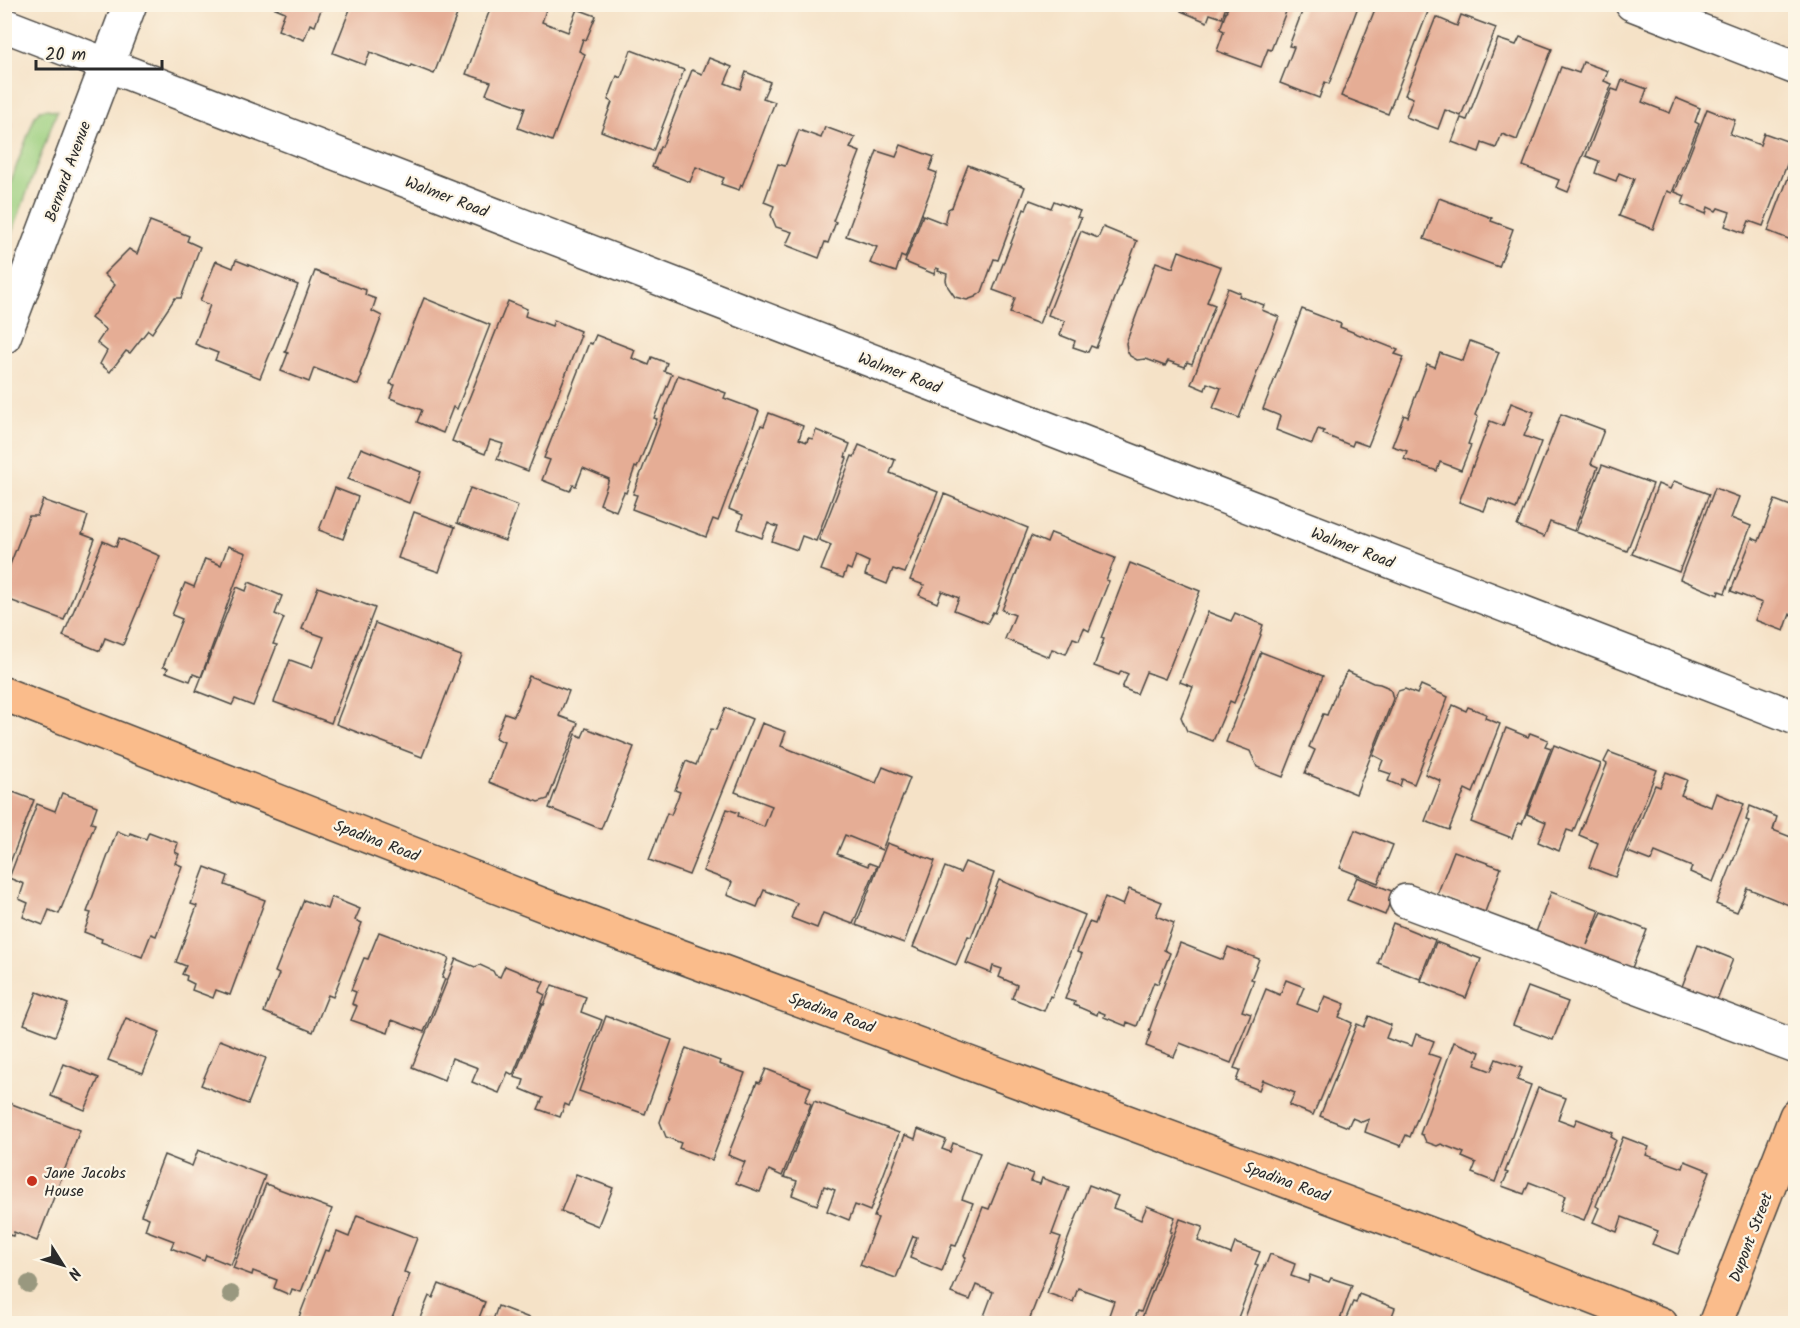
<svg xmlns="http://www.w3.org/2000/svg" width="1800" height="1328" font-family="Kalam,sans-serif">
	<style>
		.green { fill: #9bcf7f; stroke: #637d55; stroke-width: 1.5 }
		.building { fill: #e5ad95 }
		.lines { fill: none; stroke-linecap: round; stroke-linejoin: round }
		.minor-casing { stroke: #494642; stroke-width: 36 }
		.major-casing { stroke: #494642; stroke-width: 36 }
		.minor { stroke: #fff; stroke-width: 33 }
		.major { stroke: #fabc8b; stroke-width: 33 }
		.tree { fill: #99987f }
		.poi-dot { fill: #c8321e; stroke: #fcf5e5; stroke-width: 2 }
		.labels { text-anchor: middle; stroke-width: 4.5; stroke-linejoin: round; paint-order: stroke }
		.street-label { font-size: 16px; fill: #2b2b2b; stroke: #fcf5e5 }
		.poi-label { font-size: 16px; fill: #2b2b2b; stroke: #fcf5e5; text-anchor: start }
	</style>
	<rect width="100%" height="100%" fill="#fcf5e5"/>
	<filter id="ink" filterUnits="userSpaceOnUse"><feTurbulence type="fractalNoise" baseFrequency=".0167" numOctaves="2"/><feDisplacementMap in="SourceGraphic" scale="12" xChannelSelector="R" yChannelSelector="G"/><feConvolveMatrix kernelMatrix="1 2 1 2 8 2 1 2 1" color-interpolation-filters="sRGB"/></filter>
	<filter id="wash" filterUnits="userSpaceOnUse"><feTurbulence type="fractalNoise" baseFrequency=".008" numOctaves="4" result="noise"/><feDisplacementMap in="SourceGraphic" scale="24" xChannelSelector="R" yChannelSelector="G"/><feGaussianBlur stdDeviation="1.35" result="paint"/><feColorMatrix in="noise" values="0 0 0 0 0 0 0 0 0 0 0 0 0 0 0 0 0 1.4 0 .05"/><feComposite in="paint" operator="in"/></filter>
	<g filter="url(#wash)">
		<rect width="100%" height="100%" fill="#f5e2c7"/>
		<polygon class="green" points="47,109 57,111 5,252 5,197 35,116 40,110"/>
		<g id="blocks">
			<g class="building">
				<polygon points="266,4 323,4 315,26 310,24 304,40 278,30 285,12"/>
				<polygon points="352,4 461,4 434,74 411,65 410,67 370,52 365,65 333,53"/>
				<polygon points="492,4 548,4 542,22 568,32 577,9 596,16 586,40 583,39 579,51 585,54 552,141 518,128 525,108 486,94 491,82 466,74"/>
				<polygon points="1183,4 1227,4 1222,18 1210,14 1207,22 1181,11"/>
				<polygon points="1229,4 1289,4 1271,50 1268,49 1261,67 1217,51 1224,31 1220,29"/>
				<polygon points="1305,4 1359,4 1329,84 1325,82 1319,98 1280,83 1294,47 1289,46"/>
				<polygon points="1377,4 1431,4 1388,114 1341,96"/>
				<polygon points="1461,15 1496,28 1461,116 1445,110 1438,129 1406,117 1413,98 1405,95 1436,17 1457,26"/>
				<polygon points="1520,37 1552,49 1517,140 1502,134 1496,148 1482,143 1479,152 1452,142 1461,118 1467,120 1498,39 1516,45"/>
				<polygon points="631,50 684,70 653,151 601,131 612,102 608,100 617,76 621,78"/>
				<polygon points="709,58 732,67 725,83 740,89 746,72 770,82 763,98 775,102 742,186 741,185 739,190 721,184 724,178 696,167 690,182 652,167 660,147 662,147 692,70 702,74"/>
				<polygon points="1583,62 1608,71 1604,81 1612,84 1568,192 1556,187 1559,180 1523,166 1561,67 1579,73"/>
				<polygon points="1622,80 1647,89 1642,102 1670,113 1676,98 1700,108 1695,122 1699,124 1672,193 1667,191 1653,229 1619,216 1634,179 1619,173 1616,181 1595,173 1599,161 1586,156 1612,89 1618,91"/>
				<polygon points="4,108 13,126 7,142 4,143"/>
				<polygon points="1707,109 1735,120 1730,134 1760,145 1764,133 1795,144 1763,226 1749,221 1744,233 1725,226 1730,212 1718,208 1716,211 1708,207 1706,214 1682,204 1685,196 1675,192"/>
				<polygon points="825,127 855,138 850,148 860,152 833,221 836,222 828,243 825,242 819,258 786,245 792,232 776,227 771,215 774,206 764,202 778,164 785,166 799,130 821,138"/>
				<polygon points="901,145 934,157 929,170 937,173 905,258 901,256 896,272 870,263 877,247 846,236 877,151 896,157"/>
				<polygon points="1795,160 1796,160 1796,242 1768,231"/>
				<polygon points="968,165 1025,187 998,260 994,259 982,292 975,297 967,300 955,297 948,287 946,280 947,274 938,271 939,269 936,268 934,274 905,262 923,215 946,224 945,220 948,209 952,207"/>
				<polygon points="1439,198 1492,218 1491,221 1513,229 1499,267 1424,239"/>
				<polygon points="1030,200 1051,208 1054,201 1080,211 1077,217 1081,218 1039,324 1010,313 1015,298 993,290 1024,209 1026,210"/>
				<polygon points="150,221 189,236 187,241 200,247 181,298 175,298 152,333 148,330 130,353 126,351 110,372 100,364 107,351 97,343 106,330 91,318 115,285 104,274 129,249 137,254"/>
				<polygon points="1103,227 1137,241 1096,348 1091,346 1088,352 1073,347 1075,341 1060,335 1065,321 1048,315 1081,231 1098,238"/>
				<polygon points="1179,251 1221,267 1207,302 1215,305 1192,364 1187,362 1185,367 1168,361 1165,366 1146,359 1137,360 1130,356 1127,350 1126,343 1156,262 1173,268"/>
				<polygon points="236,260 298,285 260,378 215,360 218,353 195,344 210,305 200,301 216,261 233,268"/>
				<polygon points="315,271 366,290 365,295 376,299 372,311 382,316 360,374 362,375 358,385 314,368 309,382 281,371 288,353 285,352"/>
				<polygon points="1228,288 1240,293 1239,296 1264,305 1262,310 1279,317 1239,418 1213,408 1221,388 1207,383 1205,390 1191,384"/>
				<polygon points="424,298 490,325 457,409 453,407 443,433 417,422 422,410 390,398 395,385 390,384"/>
				<polygon points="508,301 527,309 525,316 552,326 554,320 580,331 579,334 581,335 528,471 497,459 503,444 490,440 485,454 452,441"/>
				<polygon points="1302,309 1341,324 1340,327 1398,350 1395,354 1404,357 1368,446 1354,441 1352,446 1323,434 1324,431 1318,429 1312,444 1276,430 1280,416 1263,409"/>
				<polygon points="596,335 635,350 632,358 649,365 652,357 667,363 664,371 672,374 654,418 657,419 637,468 635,467 626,493 624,492 616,511 600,504 609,479 583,468 576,486 573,485 570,491 542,480 550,460 544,458 589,343 592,344"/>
				<polygon points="1470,341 1499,352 1475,415 1478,417 1468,444 1471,445 1461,470 1440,462 1437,471 1404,459 1407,451 1392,446 1404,415 1408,417 1427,364 1435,367 1440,353 1463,361"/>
				<polygon points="678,375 726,393 724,398 759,411 718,521 713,519 706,537 632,509 637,495 633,494"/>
				<polygon points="1511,403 1534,412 1524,436 1541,442 1516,509 1489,498 1484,511 1459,502 1490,421 1503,426"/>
				<polygon points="769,413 803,426 799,439 804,441 807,442 808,438 813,439 816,430 850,444 845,457 847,458 816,541 802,536 797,550 772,541 778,527 772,525 768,523 762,538 738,529 743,515 729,509 761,425 764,426"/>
				<polygon points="1561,414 1604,430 1591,464 1598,467 1574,531 1550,522 1544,537 1517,526"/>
				<polygon points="859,445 895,460 890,473 938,492 905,573 893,569 887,584 865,575 869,562 856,556 851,570 847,568 843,578 821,570 831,545 819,540 852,456 854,457"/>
				<polygon points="361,448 421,472 409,503 348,479"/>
				<polygon points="1602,465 1653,484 1627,551 1576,532"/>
				<polygon points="1674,481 1709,494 1679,572 1632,554 1658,484 1670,489"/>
				<polygon points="335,488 358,497 343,539 319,530"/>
				<polygon points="470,488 518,506 505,541 457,523"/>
				<polygon points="1715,488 1739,497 1731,518 1751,526 1725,593 1719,591 1718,595 1680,579"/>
				<polygon points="944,494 1028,528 995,613 993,612 987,623 954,610 959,598 942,591 937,603 919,595 924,585 910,580"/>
				<polygon points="43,500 88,516 82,534 95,539 64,620 4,598 4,580 29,516 37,516"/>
				<polygon points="1775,500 1796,508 1796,613 1794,616 1790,614 1784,631 1755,620 1762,603 1731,591 1752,538 1759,541"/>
				<polygon points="414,512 455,527 439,572 398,558"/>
				<polygon points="1051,533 1115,558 1106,580 1109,581 1089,631 1084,628 1079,640 1073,638 1066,654 1052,649 1049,657 1005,639 1015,615 1002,610 1031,536 1047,543"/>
				<polygon points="119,538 160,556 123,645 105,638 100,651 63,636 103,541 116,547"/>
				<polygon points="228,546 246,553 201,677 193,674 190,681 166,672 168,668 163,667 182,619 172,615 185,583 194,587 205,559 221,565"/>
				<polygon points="1130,563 1200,591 1165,679 1146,672 1137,694 1122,688 1128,674 1121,671 1119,675 1094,666 1104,639 1101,638"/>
				<polygon points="249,582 282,596 275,614 284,618 273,644 277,645 253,706 235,699 232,705 196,691 237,587 246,591"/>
				<polygon points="318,587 375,608 331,723 274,702 290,660 312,668 324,637 302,629"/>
				<polygon points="1208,612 1231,621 1235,613 1263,625 1260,634 1261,635 1234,703 1230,701 1213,741 1187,731 1181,717 1193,687 1180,682"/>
				<polygon points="375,623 461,656 422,757 336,724"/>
				<polygon points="1261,652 1323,676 1283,777 1257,767 1250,751 1226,742"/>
				<polygon points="1347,671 1373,683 1380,684 1387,687 1391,691 1393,699 1356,794 1305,773 1315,750 1309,747 1323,714 1327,715 1339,685 1340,685"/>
				<polygon points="529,676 569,691 559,716 578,723 548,799 538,802 489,782 504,742 495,738 505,713 514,716"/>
				<polygon points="1421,685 1448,697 1414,784 1402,779 1400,786 1388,781 1391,774 1379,770 1383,760 1373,755 1398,691 1405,689 1417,694"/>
				<polygon points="1453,705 1466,711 1468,707 1486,714 1485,718 1500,724 1473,793 1465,789 1449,830 1425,821 1441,781 1425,774"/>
				<polygon points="725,708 752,719 689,875 649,860 667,813 671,815 680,792 675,790 686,761 696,765 711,729 716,730"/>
				<polygon points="762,723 786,732 781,746 876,783 883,767 910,778 882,850 845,835 837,854 868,866 869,863 877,866 853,924 823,913 817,928 791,918 797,903 764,890 757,907 727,895 732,882 703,871 727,809 739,813 738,816 764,827 772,806 735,792"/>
				<polygon points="586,728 634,747 601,829 549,808 576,734 582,737"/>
				<polygon points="1506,728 1528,737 1530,733 1548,740 1545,746 1551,748 1522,824 1518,823 1512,838 1471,822"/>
				<polygon points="1554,745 1601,764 1573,832 1567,830 1559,851 1538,842 1546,822 1527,814"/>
				<polygon points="1609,752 1657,770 1615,877 1589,867 1598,843 1579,835 1607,764 1604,762"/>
				<polygon points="1666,772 1687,780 1681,795 1711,807 1716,793 1744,804 1713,882 1690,872 1692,867 1655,852 1651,861 1628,852 1655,785 1660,787"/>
				<polygon points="5,789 34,800 5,876"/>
				<polygon points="62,793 97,806 91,823 95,824 59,914 49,910 43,925 23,917 28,903 19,899 24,884 9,878 37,804 55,811"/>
				<polygon points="1750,806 1777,817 1773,830 1796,839 1796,908 1747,888 1737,912 1716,904 1749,821 1746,820"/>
				<polygon points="1355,830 1393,845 1378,883 1340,868"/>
				<polygon points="117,831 129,836 130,833 146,839 149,832 178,843 175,852 179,854 175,863 182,866 156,936 151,934 142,957 101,942 102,939 84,932 91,913 87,912"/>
				<polygon points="887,843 935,861 904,943 856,925"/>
				<polygon points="1454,851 1501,868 1485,912 1437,895"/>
				<polygon points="965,862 994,873 985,899 986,900 971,937 968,936 956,965 913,947 945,867 960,873"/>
				<polygon points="205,867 228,876 225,885 265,900 230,995 216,990 213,998 192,990 194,984 186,980 187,976 182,974 186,966 176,962 197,906 191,904"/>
				<polygon points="1357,877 1394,892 1385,915 1347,900"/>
				<polygon points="999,880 1085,915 1052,997 1050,996 1044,1011 1012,998 1017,985 999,977 1002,969 993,966 991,973 966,963"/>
				<polygon points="1129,889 1162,902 1156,916 1174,923 1164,950 1170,953 1158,984 1154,982 1137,1026 1127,1022 1126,1026 1104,1017 1105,1014 1098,1011 1097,1015 1074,1005 1075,1002 1065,999 1082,954 1077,952 1089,922 1095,924 1105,897 1123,905"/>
				<polygon points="1551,892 1600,910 1587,945 1602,912 1647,930 1630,973 1535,935"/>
				<polygon points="331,897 360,909 355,920 362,923 333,997 328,995 313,1032 264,1012 279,974 275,972 304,900 327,909"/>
				<polygon points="1393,923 1435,940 1420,979 1378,963"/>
				<polygon points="379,932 449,958 442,978 445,979 424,1032 392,1020 388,1033 351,1020 357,1006 352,1004 356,992 351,990 364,958 368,959"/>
				<polygon points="1436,942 1481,959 1466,998 1421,981"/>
				<polygon points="1180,943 1223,960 1228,947 1259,959 1251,979 1254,980 1242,1011 1251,1014 1231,1063 1180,1043 1174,1057 1146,1046 1151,1032 1149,1031 1156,1011 1154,1011"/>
				<polygon points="1698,945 1733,959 1716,1002 1681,989"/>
				<polygon points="456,959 475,967 480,965 493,971 495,975 500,977 505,966 544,982 539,992 545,995 513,1075 508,1072 499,1093 472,1082 478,1068 452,1058 444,1080 412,1067"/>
				<polygon points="1286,980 1304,987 1297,1004 1318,1012 1325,996 1345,1004 1339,1017 1352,1023 1320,1101 1319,1101 1313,1115 1289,1105 1295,1093 1263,1080 1259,1090 1236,1081 1240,1070 1234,1068 1266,989 1280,995"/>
				<polygon points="552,985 586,997 581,1012 602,1020 569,1106 565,1104 560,1117 538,1109 543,1098 521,1089 524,1080 514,1077 543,1004 544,1005"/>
				<polygon points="1528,987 1568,1002 1553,1040 1513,1025"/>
				<polygon points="37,992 68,1004 55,1036 24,1024"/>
				<polygon points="606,1016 672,1040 645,1114 579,1091"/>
				<polygon points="1369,1016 1391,1025 1386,1038 1399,1043 1400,1042 1412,1046 1416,1034 1434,1041 1429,1054 1441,1058 1410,1137 1406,1135 1401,1146 1365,1132 1369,1119 1362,1122 1352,1118 1348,1127 1320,1116 1357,1024 1364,1027"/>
				<polygon points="126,1018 160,1032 143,1073 108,1060"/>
				<polygon points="220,1040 266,1058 248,1104 201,1085"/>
				<polygon points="1454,1042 1480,1052 1475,1065 1491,1071 1496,1059 1522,1068 1517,1080 1531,1085 1495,1182 1472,1173 1476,1163 1462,1157 1464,1153 1441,1144 1437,1146 1426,1142 1423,1135 1420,1134"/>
				<polygon points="686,1048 720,1061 719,1064 745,1073 712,1160 679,1148 681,1143 666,1137 660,1122"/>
				<polygon points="64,1064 99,1078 85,1110 51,1096"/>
				<polygon points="766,1069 811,1087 805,1101 811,1104 782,1176 769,1170 760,1192 736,1183 745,1162 728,1155 757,1082 760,1083"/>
				<polygon points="1538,1088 1566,1098 1558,1119 1574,1125 1577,1119 1613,1133 1611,1137 1616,1140 1584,1220 1560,1211 1565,1196 1529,1182 1524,1194 1502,1186 1508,1173 1505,1172"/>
				<polygon points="4,1101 80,1130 37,1241 14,1232 13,1236 9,1235 5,1246"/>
				<polygon points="814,1101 899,1133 870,1211 855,1205 849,1220 827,1211 835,1190 824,1186 817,1205 792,1195 797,1181 784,1177"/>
				<polygon points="918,1129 946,1140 942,1149 950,1152 953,1143 980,1153 962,1199 973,1203 956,1246 952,1245 942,1271 910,1258 917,1237 913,1236 896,1278 860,1265 878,1218 874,1217 905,1135 915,1139"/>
				<polygon points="1623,1137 1649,1147 1646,1155 1683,1168 1685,1161 1710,1171 1678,1254 1652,1244 1658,1231 1622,1217 1617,1232 1593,1222 1599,1208 1596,1206"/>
				<polygon points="198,1150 265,1176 231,1265 206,1255 204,1261 171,1248 174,1241 145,1230 149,1218 141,1215 164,1155 192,1166"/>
				<polygon points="1007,1165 1033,1174 1030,1181 1040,1184 1042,1178 1069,1188 1052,1234 1061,1237 1028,1323 1004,1323 984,1316 993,1292 976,1285 970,1300 951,1293 966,1257 964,1256 983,1207 989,1209"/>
				<polygon points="576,1174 613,1188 598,1226 561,1211"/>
				<polygon points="266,1184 332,1209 301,1292 292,1289 290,1295 274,1288 277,1280 253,1271 252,1275 233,1268"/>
				<polygon points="1089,1185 1118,1196 1113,1208 1130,1214 1129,1215 1141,1220 1147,1206 1175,1217 1170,1232 1172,1232 1141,1312 1138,1311 1133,1323 1124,1323 1108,1318 1114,1301 1078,1288 1073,1302 1047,1293"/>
				<polygon points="357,1215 417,1238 404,1272 410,1274 390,1323 307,1323 309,1321 299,1317 325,1250 329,1251 337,1232 349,1237"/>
				<polygon points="1180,1219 1203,1227 1198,1241 1231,1254 1235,1243 1260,1252 1255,1264 1258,1265 1236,1323 1140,1323"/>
				<polygon points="1270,1254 1295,1264 1291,1276 1308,1282 1310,1275 1329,1282 1331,1278 1352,1285 1339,1323 1243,1323 1264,1266 1265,1267"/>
				<polygon points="439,1284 485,1302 479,1318 483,1320 481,1323 418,1323 429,1296 433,1298"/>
				<polygon points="1359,1294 1395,1308 1392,1316 1409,1323 1344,1323 1353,1302 1356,1303"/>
				<polygon points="498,1306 542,1323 484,1323 487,1317 493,1320"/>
			</g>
		</g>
	</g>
	<g filter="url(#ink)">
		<use href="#blocks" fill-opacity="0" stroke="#494642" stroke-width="1.5"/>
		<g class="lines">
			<g class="minor-casing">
				<g id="minor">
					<polyline points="1632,4 1796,68"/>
					<polyline points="4,25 1796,718"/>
					<polyline points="4,337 130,4"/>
					<polyline points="1406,901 1796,1047"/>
				</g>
			</g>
			<g class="major-casing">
				<g id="major">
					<polyline points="4,694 556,910 1462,1246 1661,1324"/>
					<polyline points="1715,1324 1796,1116"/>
				</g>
			</g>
			<use href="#minor" class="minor"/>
			<use href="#major" class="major"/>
		</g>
		<g class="tree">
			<circle cx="29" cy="1284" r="9"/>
			<circle cx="231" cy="1294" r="9"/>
		</g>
	</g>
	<circle class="poi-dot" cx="32" cy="1181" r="6"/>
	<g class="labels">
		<g class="street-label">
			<text transform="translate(67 171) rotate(-70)" y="6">Bernard Avenue</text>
			<text transform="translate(447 196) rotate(21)" y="6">Walmer Road</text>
			<text transform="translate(900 372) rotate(21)" y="6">Walmer Road</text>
			<text transform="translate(1353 547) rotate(21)" y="6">Walmer Road</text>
			<text transform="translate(377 840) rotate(21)" y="6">Spadina Road</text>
			<text transform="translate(832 1012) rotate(20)" y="6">Spadina Road</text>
			<text transform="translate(1287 1181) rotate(20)" y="6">Spadina Road</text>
			<text transform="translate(1750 1237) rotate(-69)" y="6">Dupont Street</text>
		</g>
		<g class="poi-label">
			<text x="44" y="1178">Jane Jacobs<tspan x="44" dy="18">House</tspan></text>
		</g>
	</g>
	<rect width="1800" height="1328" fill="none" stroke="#fcf5e5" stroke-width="24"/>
	<g transform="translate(63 1265) rotate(127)" stroke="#fcf5e5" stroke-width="4.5" paint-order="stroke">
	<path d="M0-4.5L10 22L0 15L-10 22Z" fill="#2b2b2b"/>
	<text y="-9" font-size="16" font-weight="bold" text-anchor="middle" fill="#2b2b2b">N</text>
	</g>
	<path d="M36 60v9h126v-9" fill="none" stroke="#2b2b2b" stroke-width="3"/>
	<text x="45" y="60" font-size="18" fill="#2b2b2b" stroke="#fcf5e5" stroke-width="4.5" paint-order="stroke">20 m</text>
</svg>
